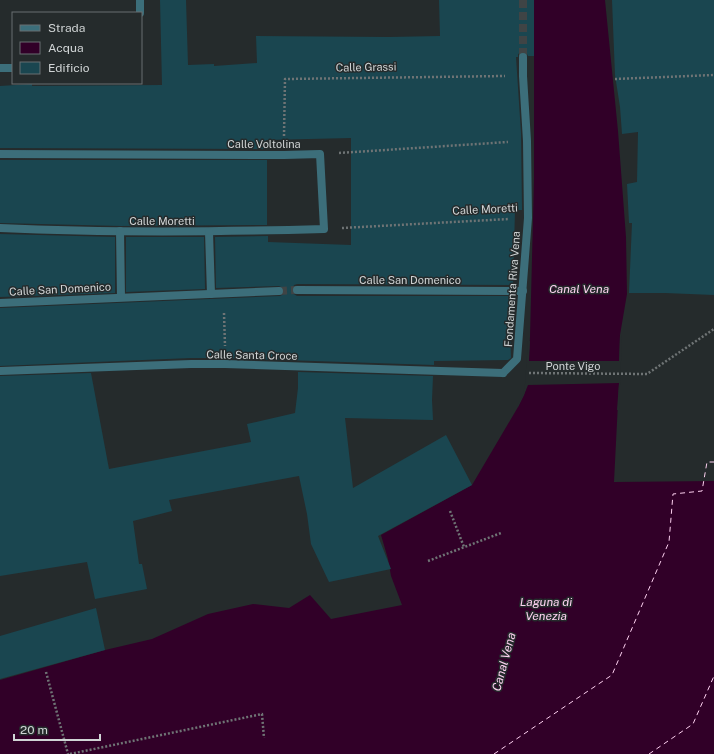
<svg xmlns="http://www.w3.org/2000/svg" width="714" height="754" font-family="'Public Sans',sans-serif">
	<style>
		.water { fill: #310028 }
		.pier { fill: #252b2c }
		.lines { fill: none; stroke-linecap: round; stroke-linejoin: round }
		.ferry { stroke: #fdd1f0; stroke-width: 1; stroke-dasharray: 5 4; stroke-linecap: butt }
		.building { fill: #1a4650 }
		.pedestrian-tunnel { stroke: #3f4445; stroke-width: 8; stroke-dasharray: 8 4; stroke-linecap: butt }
		.minor-tunnel { stroke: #3f4445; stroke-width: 8; stroke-dasharray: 8 4; stroke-linecap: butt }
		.path { stroke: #6f7475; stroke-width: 2.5; stroke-dasharray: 2 2; stroke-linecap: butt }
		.pedestrian { stroke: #3c6e7a; stroke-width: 8 }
		.minor { stroke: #3c6e7a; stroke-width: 8 }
		.labels { text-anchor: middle; stroke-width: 3; stroke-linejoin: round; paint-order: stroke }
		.street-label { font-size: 11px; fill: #d0d4d5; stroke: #252b2c }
		.water-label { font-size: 12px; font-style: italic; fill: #fdd1f0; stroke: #252b2c }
	</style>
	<rect width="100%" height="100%" fill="#252b2c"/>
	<polygon class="water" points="534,0 605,0 618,131 626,237 627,294 620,335 619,383 614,482 714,481 714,754 0,754 0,680 105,650 152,639 208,614 253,604 289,608 310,595 331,619 402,605 391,576 388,559 381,535 472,485 518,407 524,395 527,385 530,337 534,179"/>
	<polygon class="pier" points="620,335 622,335 621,361 619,410 617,410 619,383 528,385 524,395 518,407 517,406 523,394 525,384 528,341 530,341 529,361 619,361"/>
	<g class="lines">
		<g class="ferry">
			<polyline points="494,754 612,675 669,542 673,494 702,491 707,462 714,462"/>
			<polyline points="649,754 693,724 714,676"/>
		</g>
	</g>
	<g class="building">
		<polygon points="160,0 186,0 188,65 214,64 214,66 257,63 256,36 389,37 440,36 439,0 534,0 534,56 528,56 526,52 523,52 518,54 518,57 516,57 521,133 522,210 515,210 513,285 297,284 294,285 292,290 292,293 297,296 509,296 511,358 508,360 434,361 434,365 225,358 191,358 0,366 0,308 280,296 284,294 284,290 283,288 279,286 216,288 215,237 268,236 268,242 351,245 351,138 266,140 266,149 0,148 0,86 32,84 32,86 162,85"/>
		<polygon points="612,0 714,0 714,295 665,293 629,293 632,223 629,223 627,184 637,182 638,132 622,134 620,107 615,75"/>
		<polygon points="0,160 267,160 267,225 121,226 0,223"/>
		<polygon points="0,234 115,237 115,293 0,297"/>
		<polygon points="126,237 204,237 205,289 126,292"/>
		<polygon points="298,372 433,376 432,400 433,420 345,418 353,488 446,435 472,485 378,536 391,569 329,582 311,544 307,514 299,476 169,500 172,511 133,521 139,564 142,564 147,589 95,599 87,562 0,576 0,376 91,373 109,469 251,442 247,424 295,413 298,388"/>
		<polygon points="96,608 105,650 0,679 0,636"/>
	</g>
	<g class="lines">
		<polyline class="pedestrian-tunnel" points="523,0 523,57"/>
		<polyline class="minor-tunnel" points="279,291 297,290"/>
		<g class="path">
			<polyline points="615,79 714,75"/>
			<polyline points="284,136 285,79 505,76"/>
			<polyline points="339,153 508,142"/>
			<polyline points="342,228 509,219"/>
			<polyline points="224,313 225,346"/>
			<polyline points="529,373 647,374 714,329"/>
			<polyline points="450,511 464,547"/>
			<polyline points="428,561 501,533"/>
			<polyline points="46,672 68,754"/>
			<polyline points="70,754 262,714 264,738"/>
		</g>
		<polyline class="pedestrian" points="503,373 517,359 528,218 527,141 523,76 523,57"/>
		<g class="minor">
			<polyline points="140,13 140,0"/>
			<polyline points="0,68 13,68"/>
			<path d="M0,154L284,155L320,154L324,229C216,232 108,233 0,228"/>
			<polyline points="120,231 121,297"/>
			<polyline points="209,232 211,294"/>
			<polyline points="297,290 523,291"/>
			<polyline points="0,303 279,291"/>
			<polyline points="0,371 191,364 225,364 503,373"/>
		</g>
	</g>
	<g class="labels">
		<g class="street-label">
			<text transform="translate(366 67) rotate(-1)" y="4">Calle Grassi</text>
			<text x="264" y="148">Calle Voltolina</text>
			<text transform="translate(485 209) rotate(-3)" y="4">Calle Moretti</text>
			<text x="162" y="225">Calle Moretti</text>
			<text x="410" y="284">Calle San Domenico</text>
			<text transform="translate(60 289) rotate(-3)" y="4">Calle San Domenico</text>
			<text transform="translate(512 289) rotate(-86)" y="4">Fondamenta Riva Vena</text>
			<text transform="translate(252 355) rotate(1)" y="4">Calle Santa Croce</text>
			<text x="573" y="370">Ponte Vigo</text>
		</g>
		<g class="water-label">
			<text x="579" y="293">Canal Vena</text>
			<text x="546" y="606">Laguna di<tspan x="546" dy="14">Venezia</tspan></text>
			<text transform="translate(504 662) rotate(-75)" y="4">Canal Vena</text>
		</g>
	</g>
	<rect x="12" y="12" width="130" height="72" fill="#252b2c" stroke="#696f70"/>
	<rect x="20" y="25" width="20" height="6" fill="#3c6e7a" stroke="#696f70"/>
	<text x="48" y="32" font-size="12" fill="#d0d4d5">Strada</text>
	<rect x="20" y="42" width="20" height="12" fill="#310028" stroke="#696f70"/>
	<text x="48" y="52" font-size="12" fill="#d0d4d5">Acqua</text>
	<rect x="20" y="62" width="20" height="12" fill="#1a4650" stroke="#696f70"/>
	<text x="48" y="72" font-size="12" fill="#d0d4d5">Edificio</text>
	<path d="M14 734v6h86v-6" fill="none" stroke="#d0d4d5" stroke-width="2"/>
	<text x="20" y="734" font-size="12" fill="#d0d4d5" stroke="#252b2c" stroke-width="3" paint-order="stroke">20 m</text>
</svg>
